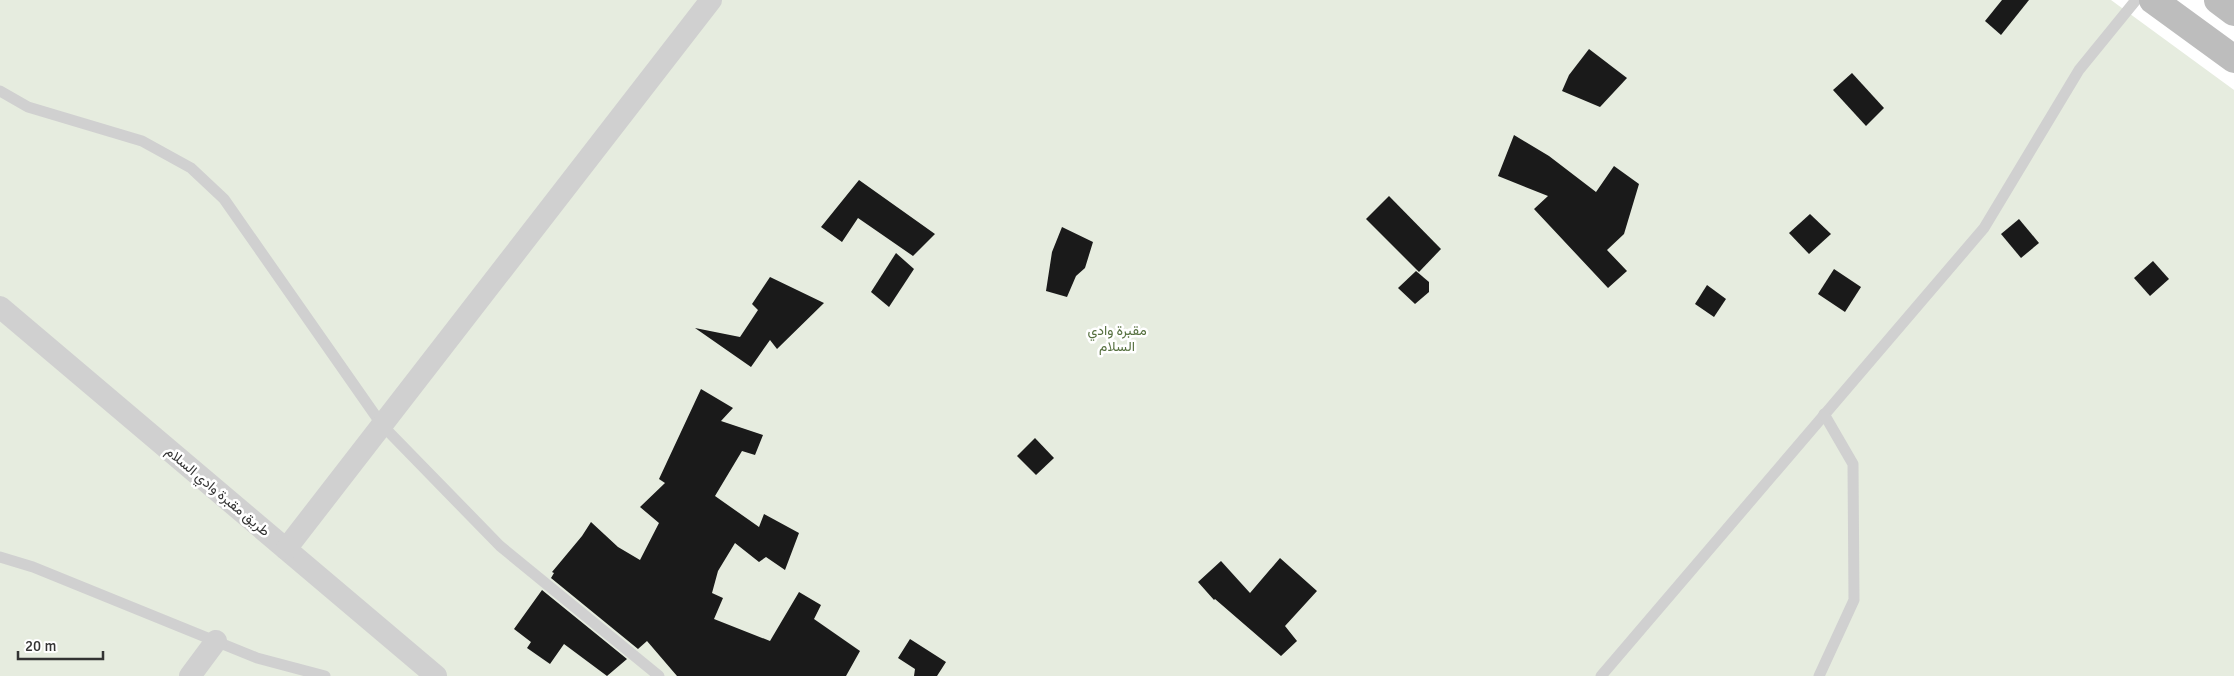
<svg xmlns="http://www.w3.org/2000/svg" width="2234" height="676" font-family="Signika,Vazirmatn,sans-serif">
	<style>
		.green { fill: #e6ecdf }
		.building { fill: #1a1a1a }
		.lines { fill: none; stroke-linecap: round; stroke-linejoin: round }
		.service { stroke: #d0d0d0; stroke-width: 11 }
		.minor { stroke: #d0d0d0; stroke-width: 22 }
		.secondary { stroke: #bdbdbd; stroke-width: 28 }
		.labels { text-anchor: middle; stroke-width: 5; stroke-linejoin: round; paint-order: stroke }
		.park-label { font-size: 14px; fill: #56703f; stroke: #fff }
		.street-label { font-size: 14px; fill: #333; stroke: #fff }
	</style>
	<rect width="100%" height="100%" fill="#fff"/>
	<polygon class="green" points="0,0 2111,0 2234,90 2234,676 0,676"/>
	<g class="building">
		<polygon points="2002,0 2029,0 2001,35 1985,21"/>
		<polygon points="1589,49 1627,78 1600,107 1562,91 1569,75"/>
		<polygon points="1852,73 1884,108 1866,126 1833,90"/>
		<polygon points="1514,135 1549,156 1596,192 1614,166 1639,184 1624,234 1607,250 1627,271 1608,288 1534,209 1548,196 1498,176"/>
		<polygon points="859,180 935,234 913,256 858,218 842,242 821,227"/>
		<polygon points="1389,196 1441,249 1419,272 1366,219"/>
		<polygon points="1810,214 1831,234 1809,254 1789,233"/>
		<polygon points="2019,219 2039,243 2021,258 2001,234"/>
		<polygon points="1062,227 1093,242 1085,268 1076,276 1067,297 1046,291 1052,252"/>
		<polygon points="896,253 914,269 889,307 871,292"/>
		<polygon points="2153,261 2169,279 2150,296 2134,278"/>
		<polygon points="1834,269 1861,287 1845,312 1818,294"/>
		<polygon points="1416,271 1429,282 1429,292 1415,304 1398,288"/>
		<polygon points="770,277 824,303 777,349 770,340 751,367 695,328 740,337 758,310 752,304"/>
		<polygon points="1707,285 1726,299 1714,317 1695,304"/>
		<polygon points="701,389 733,408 721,421 763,435 755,455 742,451 715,496 759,527 764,514 799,533 785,570 766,557 759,562 735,543 718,571 712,593 723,598 714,619 770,641 799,592 821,605 814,619 860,651 846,676 677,676 647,641 638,649 551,578 554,573 552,572 582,536 591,522 618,547 640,560 659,523 640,507 665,483 659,479"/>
		<polygon points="1035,438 1054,458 1036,475 1017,456"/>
		<polygon points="1280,558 1317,591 1285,626 1297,641 1281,656 1215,599 1214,600 1198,582 1221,561 1250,593"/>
		<polygon points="542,590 627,659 607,676 564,644 550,664 527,648 531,642 514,629"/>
		<polygon points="910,639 946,662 937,676 914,676 915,669 898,658"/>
	</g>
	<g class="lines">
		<g class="service">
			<polyline points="0,91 28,107 142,141 191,168 224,199 382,425 500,546 659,676"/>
			<polyline points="0,557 33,567 257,658 325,676"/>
			<polyline points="1601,676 1984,228 2079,70 2136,0"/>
			<polyline points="1819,676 1854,600 1853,464 1824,414"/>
		</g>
		<g class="minor">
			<polyline points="0,307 436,676"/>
			<polyline points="286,549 711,0"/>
			<polyline points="190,676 216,641"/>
		</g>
		<g class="secondary">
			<polyline points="2153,0 2234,59"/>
			<polyline points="2218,0 2234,12"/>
		</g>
	</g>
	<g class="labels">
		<g class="park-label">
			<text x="1117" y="335">مقبرة وادي<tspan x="1117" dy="16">السلام</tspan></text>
		</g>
		<g class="street-label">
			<text transform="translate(218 491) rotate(40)" y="5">طريق مقبرة وادي السلام</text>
		</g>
	</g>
	<path d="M18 651v8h85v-8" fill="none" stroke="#333333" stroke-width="2.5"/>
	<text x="25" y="651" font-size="15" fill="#333333" stroke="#ffffff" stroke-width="4" paint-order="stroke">20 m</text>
</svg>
